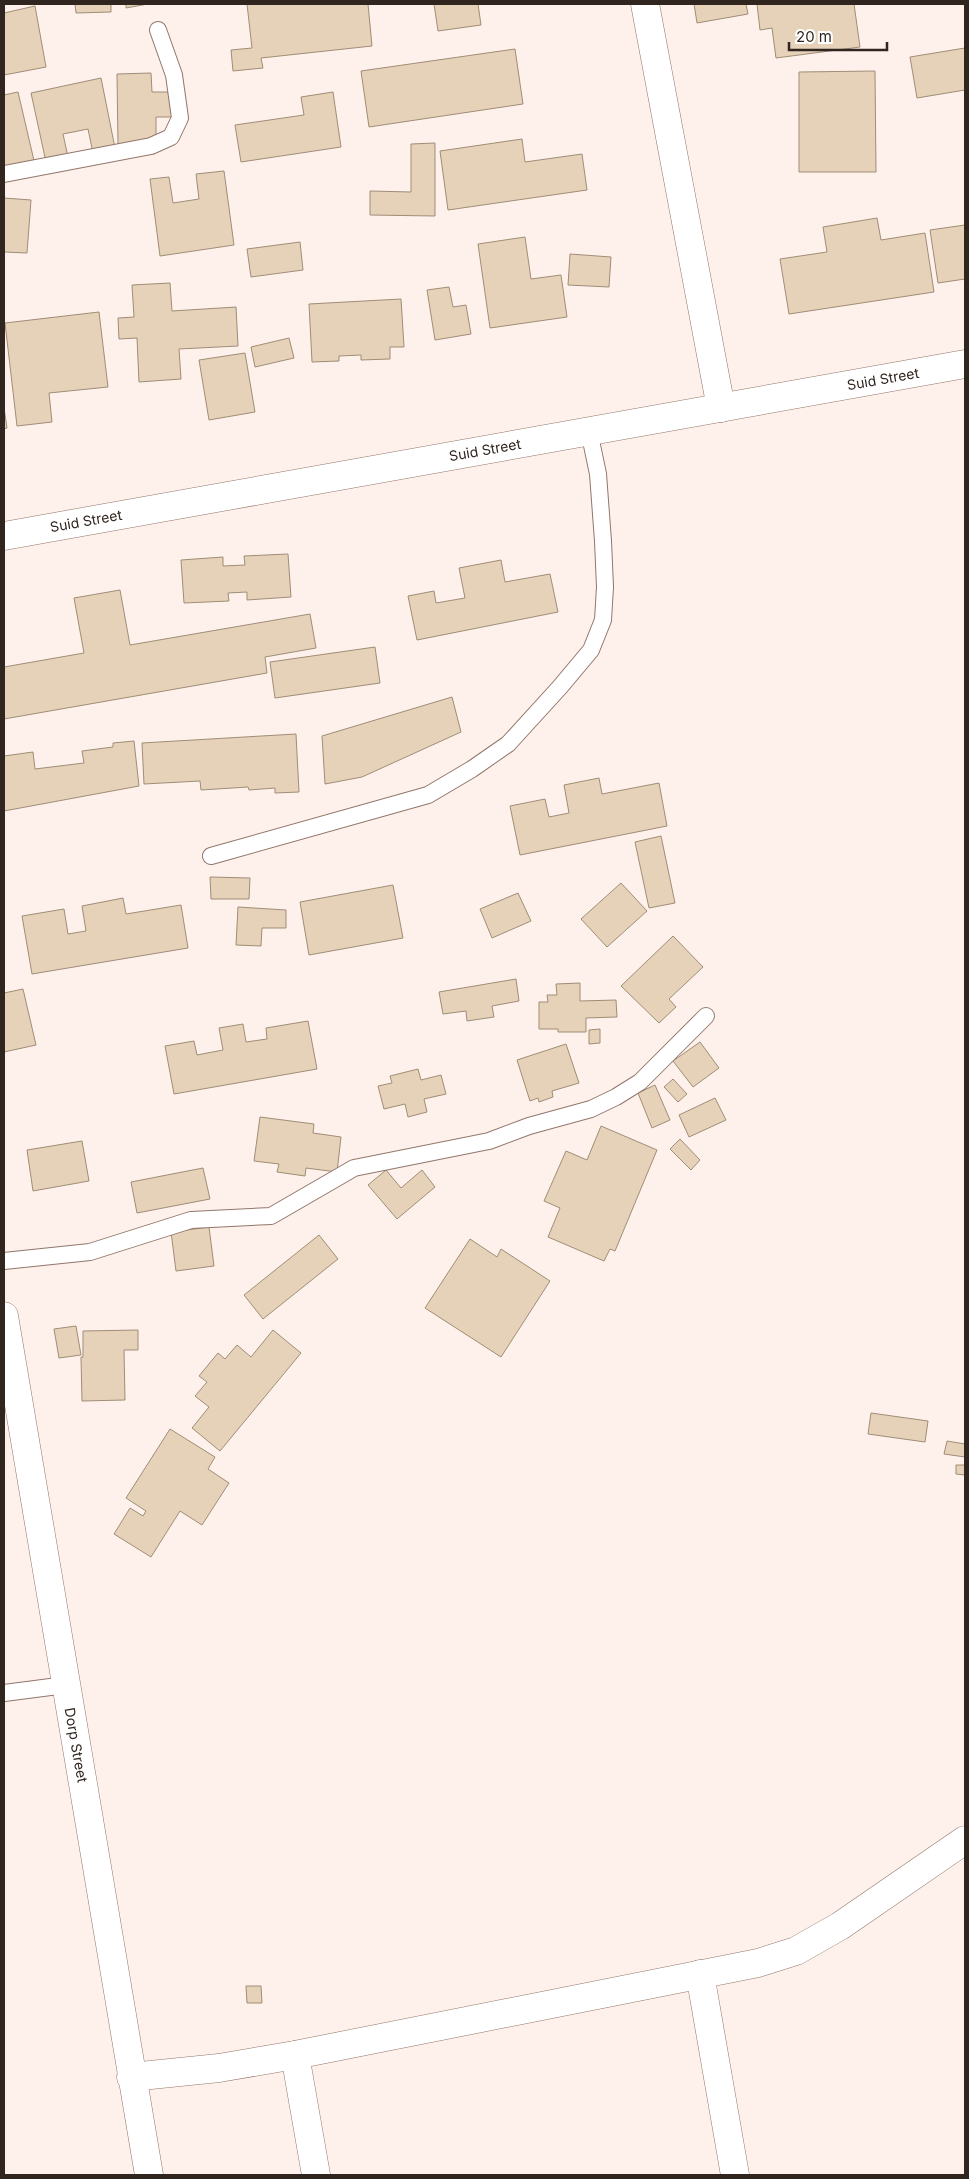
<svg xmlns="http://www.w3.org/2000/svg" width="969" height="2179" font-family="Inter,sans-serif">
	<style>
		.building { fill: #e6d2b9; stroke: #a08d76 }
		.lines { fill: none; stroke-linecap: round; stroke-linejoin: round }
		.lane-casing { stroke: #92766a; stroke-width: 18 }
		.street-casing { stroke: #92766a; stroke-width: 29 }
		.secondary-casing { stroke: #92766a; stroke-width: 29 }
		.lane { stroke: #fff; stroke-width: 16 }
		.street { stroke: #fff; stroke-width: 28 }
		.secondary { stroke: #fff; stroke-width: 28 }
		.labels { text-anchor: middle; stroke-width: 4.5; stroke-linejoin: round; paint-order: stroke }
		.street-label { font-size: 14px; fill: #312520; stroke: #fff }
	</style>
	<rect width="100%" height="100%" fill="#fef1ec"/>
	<g class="building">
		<polygon points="75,4 111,4 111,12 76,13"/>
		<polygon points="126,4 148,4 126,8"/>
		<polygon points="247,4 368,4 372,46 261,58 263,68 233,71 231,50 252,48"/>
		<polygon points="434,4 478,4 481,25 438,31"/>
		<polygon points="694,4 746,4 748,14 697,23"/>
		<polygon points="757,4 854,4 860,47 776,58 772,28 760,30"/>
		<polygon points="35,6 46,67 4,75 4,13"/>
		<polygon points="965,48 965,90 917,98 910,57"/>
		<polygon points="515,49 523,104 369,127 361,71"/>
		<polygon points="875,71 876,172 799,172 799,72"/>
		<polygon points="151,73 152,92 172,92 173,117 156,117 156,143 118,144 117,74"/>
		<polygon points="101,78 115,148 93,153 88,129 63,134 68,157 46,162 31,93"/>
		<polygon points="18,92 35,165 4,166 4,95"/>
		<polygon points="333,92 341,147 241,162 235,125 304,115 301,97"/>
		<polygon points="522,139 525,162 582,154 587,190 448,210 440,151"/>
		<polygon points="435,143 435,216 370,215 370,191 411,192 411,144"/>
		<polygon points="224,171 234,245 160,256 150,179 169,177 173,203 199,199 196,174"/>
		<polygon points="4,198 31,200 27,253 4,252"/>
		<polygon points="877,218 881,240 925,233 934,292 789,314 780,259 827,252 823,227"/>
		<polygon points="965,225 965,279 938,283 930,230"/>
		<polygon points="525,237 531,279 561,275 567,317 490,328 478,244"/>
		<polygon points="300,242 303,270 251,277 247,249"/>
		<polygon points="570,254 611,257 609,287 568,285"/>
		<polygon points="170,283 172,311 236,307 238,346 179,349 181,379 139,382 137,338 119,339 118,318 134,317 132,285"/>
		<polygon points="449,287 453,307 466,305 471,334 435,340 427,290"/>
		<polygon points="401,299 404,347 390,347 390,359 361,360 361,355 339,356 339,361 312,362 309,304"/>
		<polygon points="99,312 108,387 49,393 52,422 17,426 5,323"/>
		<polygon points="289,338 294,358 255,367 251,347"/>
		<polygon points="245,353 255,412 209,420 199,360"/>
		<polygon points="4,408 7,428 4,429"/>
		<polygon points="288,554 291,597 247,600 247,592 228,593 229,601 184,603 181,560 223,557 223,566 245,565 244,556"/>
		<polygon points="501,560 505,582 550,574 558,612 417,640 408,596 434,591 436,603 465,598 459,568"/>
		<polygon points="120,590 130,645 310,614 316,648 265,657 267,673 4,719 4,667 84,653 74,598"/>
		<polygon points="375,647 380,683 275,698 270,662"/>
		<polygon points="452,697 461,732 362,777 325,784 322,736"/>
		<polygon points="296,734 299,792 275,793 275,788 249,790 248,787 201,790 200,781 144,784 142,743"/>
		<polygon points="134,741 139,786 4,811 4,756 33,752 35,769 84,763 82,751 113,747 113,743"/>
		<polygon points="599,778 602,794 659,783 667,826 520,855 510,806 545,799 549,817 569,813 564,785"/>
		<polygon points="661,836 675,903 649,908 635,842"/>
		<polygon points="210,877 250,878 249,899 211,899"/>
		<polygon points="621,883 647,911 607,947 581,919"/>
		<polygon points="393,885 403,938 309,955 300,902"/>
		<polygon points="518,893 531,921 492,938 480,909"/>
		<polygon points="123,898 126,914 181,905 188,948 32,974 22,916 64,909 68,934 86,931 82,906"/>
		<polygon points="238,907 286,910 286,928 262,928 261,946 236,945"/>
		<polygon points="673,936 703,967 669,999 676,1007 659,1023 621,986"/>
		<polygon points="516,979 519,1001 492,1006 494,1017 467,1021 466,1011 443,1014 439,992"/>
		<polygon points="580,983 580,1001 616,1000 617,1017 586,1018 586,1032 558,1032 558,1029 539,1029 539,1002 548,1002 547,995 557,995 556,984"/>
		<polygon points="23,989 36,1045 4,1052 4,993"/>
		<polygon points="308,1021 317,1069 174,1094 165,1046 194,1041 197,1055 223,1050 219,1028 243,1024 246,1042 267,1039 266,1028"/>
		<polygon points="600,1029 600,1043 589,1044 589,1030"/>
		<polygon points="700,1042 719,1068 693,1087 673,1061"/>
		<polygon points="566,1044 579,1083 552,1091 553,1097 539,1102 538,1098 530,1101 517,1060"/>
		<polygon points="418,1069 421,1080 441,1075 446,1094 424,1099 427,1112 408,1117 405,1104 384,1109 378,1086 392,1083 390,1076"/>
		<polygon points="673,1079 687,1094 678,1102 664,1087"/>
		<polygon points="655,1085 670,1120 652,1128 638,1093"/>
		<polygon points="715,1098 726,1120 689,1137 679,1115"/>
		<polygon points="260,1117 314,1124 313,1133 341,1137 337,1172 306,1168 305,1176 277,1172 279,1164 254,1161"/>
		<polygon points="601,1126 657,1150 615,1251 610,1249 604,1261 548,1237 560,1208 544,1201 566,1151 587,1160"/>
		<polygon points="680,1139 700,1160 691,1170 670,1149"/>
		<polygon points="82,1141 89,1181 33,1191 27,1150"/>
		<polygon points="203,1168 210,1199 137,1213 131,1182"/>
		<polygon points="386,1170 401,1188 422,1170 435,1187 397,1219 368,1185"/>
		<polygon points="209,1227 214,1266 176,1271 171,1232"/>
		<polygon points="319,1235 338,1259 263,1319 244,1295"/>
		<polygon points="470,1239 497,1257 501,1249 550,1281 501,1357 425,1308"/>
		<polygon points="76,1326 81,1355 59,1358 54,1329"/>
		<polygon points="138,1330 138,1350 124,1350 125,1400 82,1401 81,1357 83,1357 83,1331"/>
		<polygon points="273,1330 301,1353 220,1451 192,1428 209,1407 195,1396 207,1382 199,1376 218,1353 225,1359 237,1345 251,1357"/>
		<polygon points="871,1413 928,1421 925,1442 868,1434"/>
		<polygon points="170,1429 215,1457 208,1469 229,1483 202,1525 180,1511 151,1557 114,1534 130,1508 143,1516 146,1511 126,1498"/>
		<polygon points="947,1441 965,1444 965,1457 944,1454"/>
		<polygon points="956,1465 965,1465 965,1475 956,1474"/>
		<polygon points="246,1986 261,1986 262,2003 247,2003"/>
	</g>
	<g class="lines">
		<g class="lane-casing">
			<g id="lane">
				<polyline points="4,174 151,146 171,137 180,118 174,75 158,30"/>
				<polyline points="211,856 428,795 472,769 508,744 560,687 591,650 603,620 605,587 603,541 598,474 589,431"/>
				<polyline points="4,1261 90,1252 191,1220 271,1216 354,1168 489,1141 529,1126 591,1109 616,1097 640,1082 706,1016"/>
				<polyline points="4,1693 66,1685"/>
			</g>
		</g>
		<g class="street-casing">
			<g id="street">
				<polyline points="645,4 721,408"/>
				<polyline points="700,1974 735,2175"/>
				<polyline points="295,2055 316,2175"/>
				<polyline points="131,2077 219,2068 295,2055 758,1963 796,1951 840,1926 965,1840"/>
			</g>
		</g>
		<g class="secondary-casing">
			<g id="secondary">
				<polyline points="4,536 965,364"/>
				<polyline points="4,1316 149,2175"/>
			</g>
		</g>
		<use href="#lane" class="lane"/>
		<use href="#street" class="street"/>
		<use href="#secondary" class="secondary"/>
	</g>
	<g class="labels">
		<g class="street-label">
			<text transform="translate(883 379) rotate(-10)" y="5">Suid Street</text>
			<text transform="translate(485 450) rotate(-10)" y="5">Suid Street</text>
			<text transform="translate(86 521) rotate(-10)" y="5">Suid Street</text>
			<text transform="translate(76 1745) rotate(80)" y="5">Dorp Street</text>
		</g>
	</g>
	<rect width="969" height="2179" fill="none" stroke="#312520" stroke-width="10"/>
	<path d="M789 42v8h98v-8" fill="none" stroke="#312520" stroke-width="2.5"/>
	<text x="796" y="42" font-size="15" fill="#312520" stroke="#ffffff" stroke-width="4" paint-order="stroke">20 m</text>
</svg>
